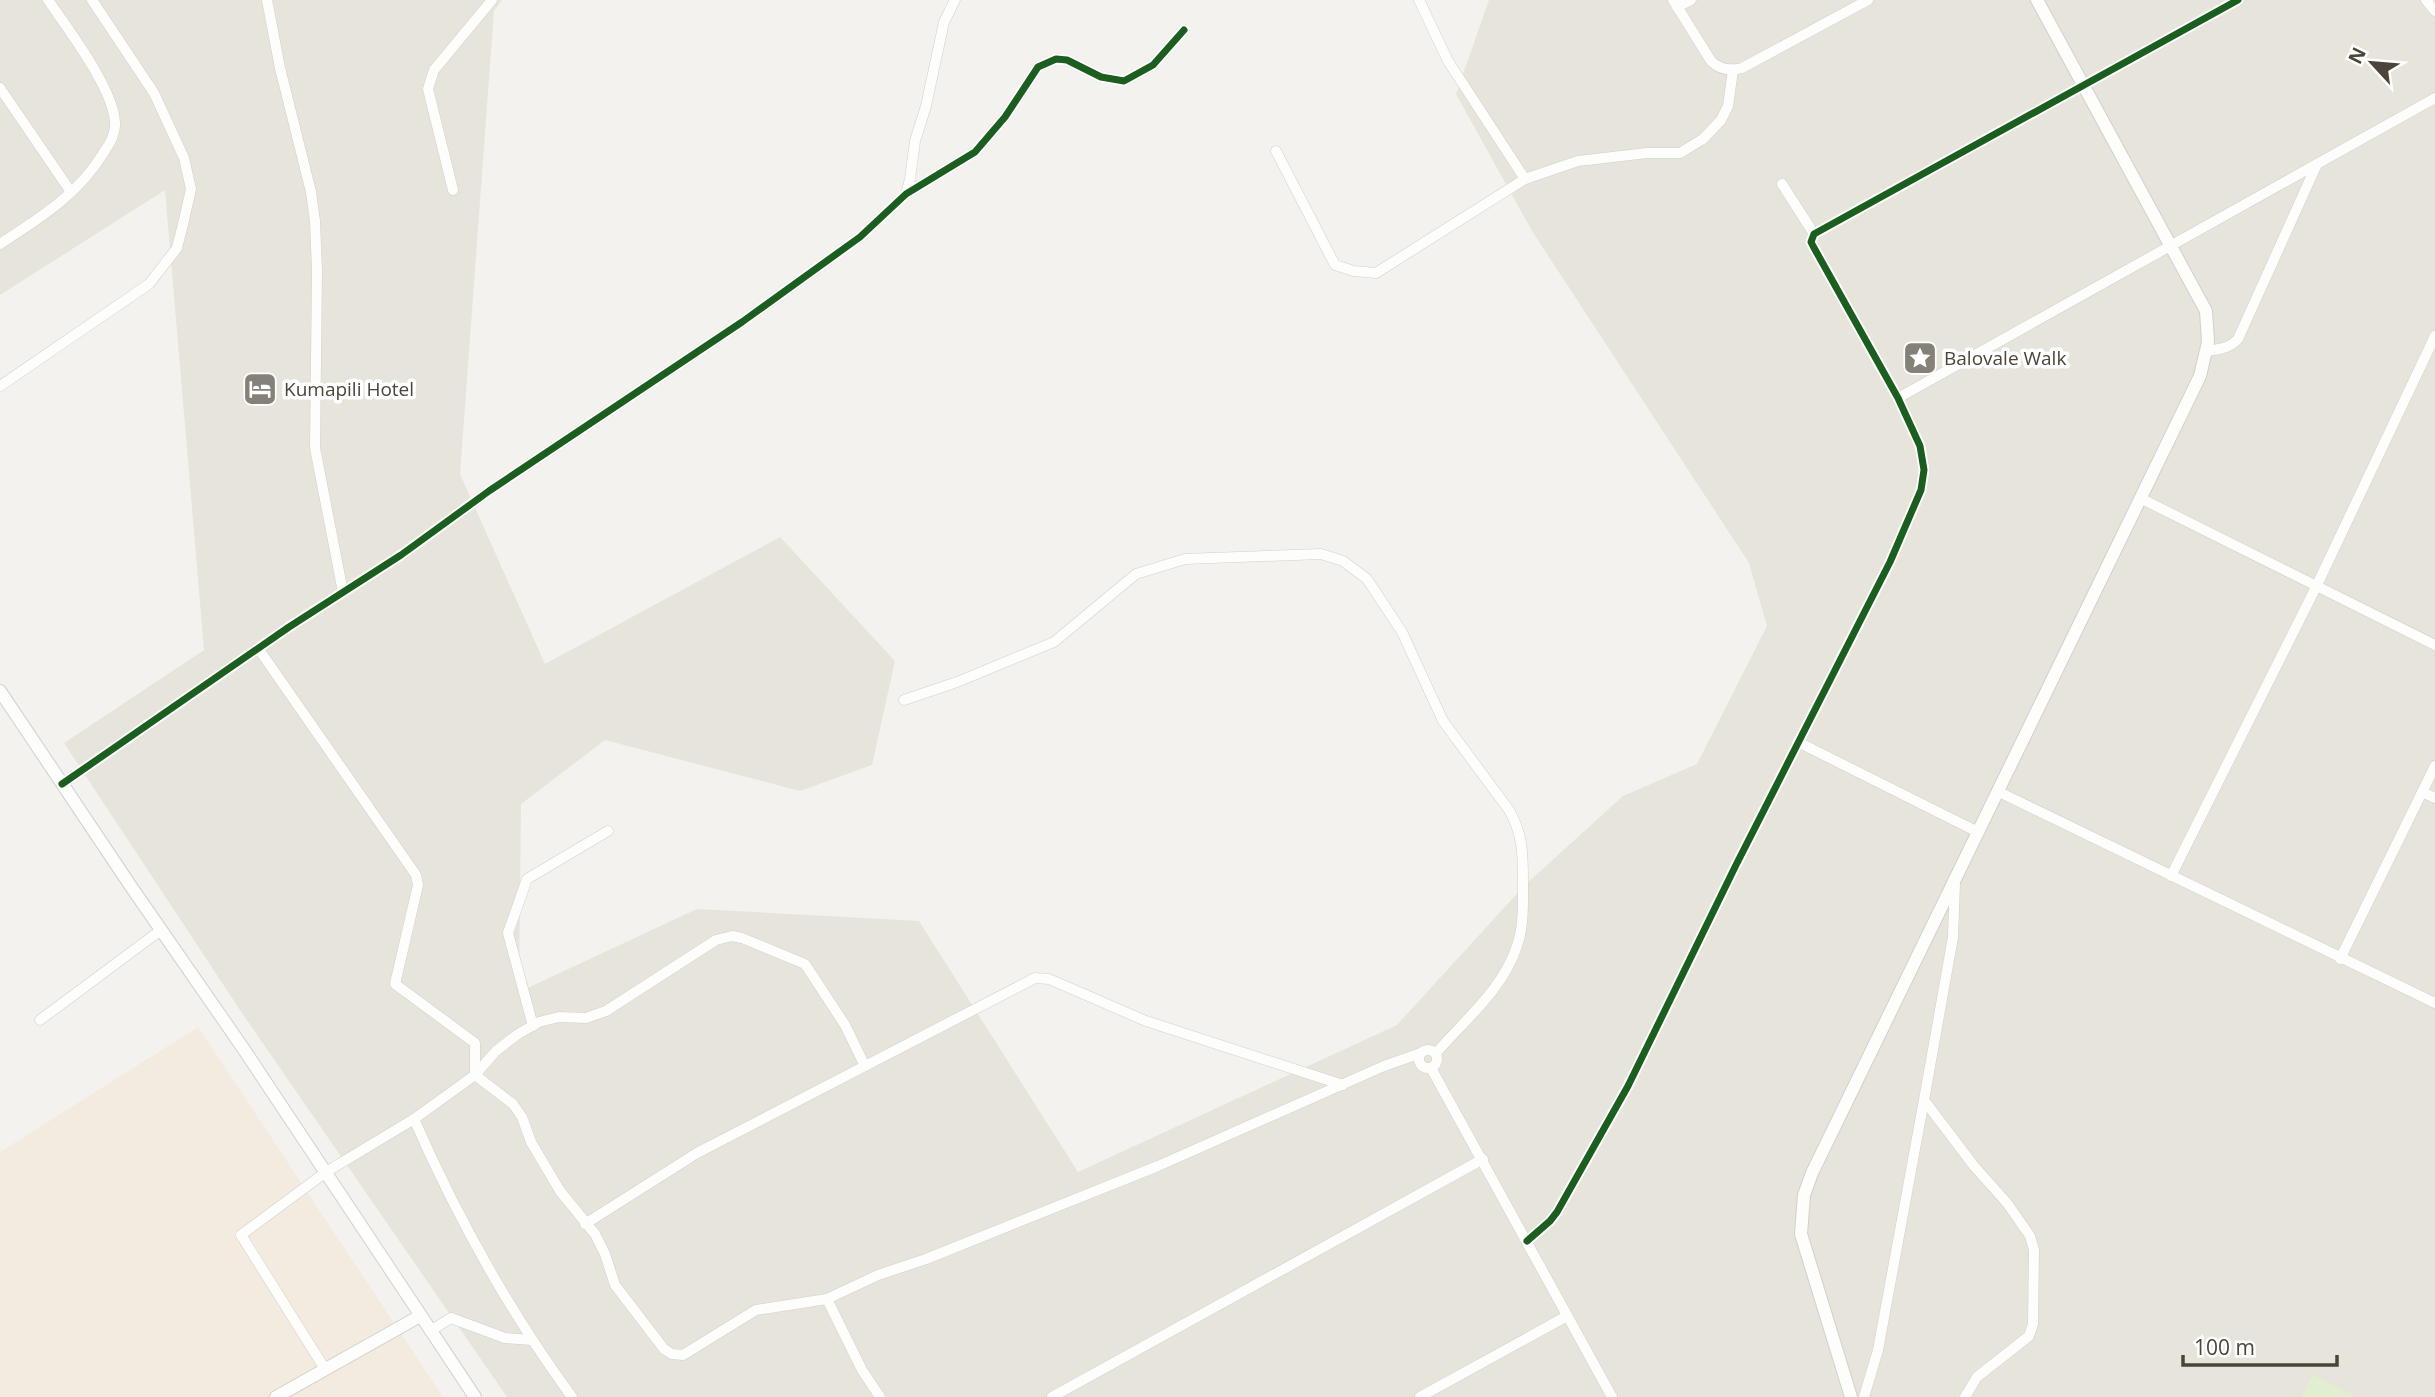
<svg xmlns="http://www.w3.org/2000/svg" width="2435" height="1397" font-family="'Open Sans',sans-serif">
	<style>
		.residential { fill: #e7e4dc }
		.commercial { fill: #f3ebdf }
		.green { fill: #e1eecf }
		.lines { fill: none; stroke-linecap: round; stroke-linejoin: round }
		.minor-casing { stroke: #d2d0cb; stroke-width: 11 }
		.tertiary-casing { stroke: #d2d0cb; stroke-width: 14 }
		.minor { stroke: #fdfdfc; stroke-width: 10 }
		.tertiary { stroke: #fdfdfc; stroke-width: 12 }
		.cycleway-casing { stroke: #fff; stroke-width: 11 }
		.cycleway { stroke: #1b5e20; stroke-width: 7 }
		.labels { text-anchor: middle; stroke-width: 7; stroke-linejoin: round; paint-order: stroke }
		.poi-label { font-size: 19px; fill: #4b4439; stroke: #fff; text-anchor: start }
	</style>
	<rect width="100%" height="100%" fill="#f4f2ee"/>
	<polygon class="residential" points="0,0 502,0 494,11 460,474 545,664 780,537 895,661 872,765 800,791 605,740 521,804 519,992 697,909 919,921 1078,1172 1397,1025 1523,887 1623,796 1697,764 1767,626 1749,563 1532,231 1456,94 1489,0 2435,0 2435,1397 507,1397 242,1013 64,743 204,650 165,190 0,295"/>
	<polygon class="commercial" points="198,1027 443,1397 0,1397 0,1152"/>
	<polygon class="green" points="2313,1375 2357,1397 2302,1397"/>
	<g class="lines">
		<g class="minor-casing">
			<g id="minor">
				<polyline points="267,0 280,68 311,192 315,221 317,271 315,448 343,592"/>
				<polyline points="1419,0 1448,61 1525,179"/>
				<path d="M1673,0L1711,61C1720,70 1730,71 1742,68L1868,0"/>
				<polyline points="2426,0 2435,11"/>
				<polyline points="1677,7 1691,0"/>
				<polyline points="0,88 71,192"/>
				<polyline points="1276,151 1335,265 1354,271 1376,273 1525,179 1578,161 1647,153 1680,153 1703,139 1721,120 1728,106 1733,70"/>
				<polyline points="1782,184 1814,234"/>
				<polyline points="453,190 428,89 434,70 492,0"/>
				<polyline points="906,194 910,179 915,141 926,106 944,22 955,0"/>
				<path d="M0,244C40,218 79,194 104,152C110,143 116,134 115,122C113,88 68,29 48,0"/>
				<path d="M2207,351C2219,349 2229,349 2238,339L2317,164"/>
				<polyline points="0,386 149,284 177,248 184,220 191,189 184,158 154,93 92,0"/>
				<polyline points="1898,398 2435,98"/>
				<polyline points="2140,498 2435,645"/>
				<polyline points="258,648 416,875 418,885 395,984 475,1043 475,1075"/>
				<path d="M904,700L957,682L1054,642L1136,574L1185,559L1321,554L1343,561L1367,579L1402,632L1443,721L1509,810C1523,834 1523,855 1523,882C1523,903 1524,926 1517,946C1503,989 1465,1020 1436,1053"/>
				<polyline points="1800,743 1978,832"/>
				<polyline points="62,784 289,627 401,555 489,491 742,322 860,237 906,194 975,152 1005,117 1038,67 1056,59 1067,60 1101,77 1124,81 1153,65 1184,30"/>
				<polyline points="1999,792 2435,1003"/>
				<polyline points="2422,792 2435,798"/>
				<polyline points="2171,876 2317,585 2435,336"/>
				<polyline points="1955,883 1953,937 1924,1100 1974,1166 2007,1203 2030,1236 2034,1250 2033,1324 2029,1336 1977,1377 1965,1397"/>
				<polyline points="2340,959 2435,766"/>
				<polyline points="40,1020 161,930"/>
				<polyline points="533,1026 508,933 527,879 608,831"/>
				<circle cx="1428" cy="1059" r="9"/>
				<polyline points="1431,1068 1612,1397"/>
				<polyline points="475,1075 513,1104 522,1117 531,1142 560,1191 595,1234 605,1254 615,1285 664,1349 672,1354 683,1355 756,1310 827,1299 878,1275 926,1259 1158,1166 1384,1066 1421,1053"/>
				<path d="M414,1119C457,1217 509,1311 572,1397"/>
				<polyline points="585,1224 697,1153 1035,978 1049,979 1146,1021 1343,1085"/>
				<polyline points="1527,1241 1550,1221 1557,1212 1628,1086 1736,865 1890,562 1921,490 1924,470 1920,446 1898,398 1813,246 1811,242 1814,234 2238,0"/>
				<polyline points="827,1299 862,1370 880,1397"/>
				<polyline points="430,1331 451,1318 505,1338 532,1340"/>
				<polyline points="325,1369 241,1235 326,1172 414,1119 475,1075 496,1051 518,1034 539,1022 559,1017 586,1018 606,1011 716,940 732,936 742,938 805,964 845,1025 865,1066"/>
				<polyline points="1052,1397 1483,1159"/>
				<polyline points="1420,1397 1567,1316"/>
				<polyline points="1864,1397 1878,1350 1924,1100"/>
			</g>
		</g>
		<g class="tertiary-casing">
			<g id="tertiary">
				<polyline points="0,691 132,888 245,1051 475,1397"/>
				<polyline points="276,1397 420,1316"/>
				<polyline points="1851,1397 1801,1234 1804,1195 1812,1173 2200,376 2208,342 2206,311 2037,0"/>
			</g>
		</g>
		<use href="#minor" class="minor"/>
		<use href="#tertiary" class="tertiary"/>
		<g class="cycleway-casing">
			<g id="cycleway">
				<polyline points="62,784 289,627 401,555 489,491 742,322 860,237 906,194 975,152 1005,117 1038,67 1056,59 1067,60 1101,77 1124,81 1153,65 1184,30"/>
				<polyline points="1527,1241 1550,1221 1557,1212 1628,1086 1736,865 1890,562 1921,490 1924,470 1920,446 1898,398 1813,246 1811,242 1814,234 2238,0"/>
			</g>
		</g>
		<use href="#cycleway" class="cycleway"/>
	</g>
	<defs>
		<g id="sight-square" transform="scale(1.75)"><rect x="-9" y="-9" width="18" height="18" rx="4" fill="#868178" stroke="#fff"/><path d="M0-6L1.8-2.2L6-1.7L2.9 1.2L3.7 5.4L0 3.3L-3.7 5.4L-2.9 1.2L-6-1.7L-1.8-2.2Z" fill="#fff"/></g>
		<g id="hotel-square" transform="scale(1.75)"><rect x="-9" y="-9" width="18" height="18" rx="4" fill="#868178" stroke="#fff"/><path d="M-6-4.5h1.5V1H6V5H4.5V3h-9V5H-6ZM-4 0a1.8 1.8 0 1 1 3.6 0ZM.5 0V-2.5h3Q6-2.5 6 0Z" fill="#fff"/></g>
	</defs>
	<g fill-rule="evenodd">
		<use href="#sight-square" x="1920" y="358"/>
		<use href="#hotel-square" x="260" y="389"/>
	</g>
	<g class="labels">
		<g class="poi-label">
			<text x="1944" y="365">Balovale Walk</text>
			<text x="284" y="396">Kumapili Hotel</text>
		</g>
	</g>
	<g transform="translate(2372 63) rotate(296)" stroke="#ffffff" stroke-width="5" paint-order="stroke">
	<path d="M0-5L12 26L0 18L-12 26Z" fill="#4b4439"/>
	<text y="-10" font-size="19" font-weight="bold" text-anchor="middle" fill="#4b4439">N</text>
	</g>
	<path d="M2183 1355v10h154v-10" fill="none" stroke="#4b4439" stroke-width="3.5"/>
	<text x="2194" y="1355" font-size="21" fill="#4b4439" stroke="#ffffff" stroke-width="5" paint-order="stroke">100 m</text>
</svg>
